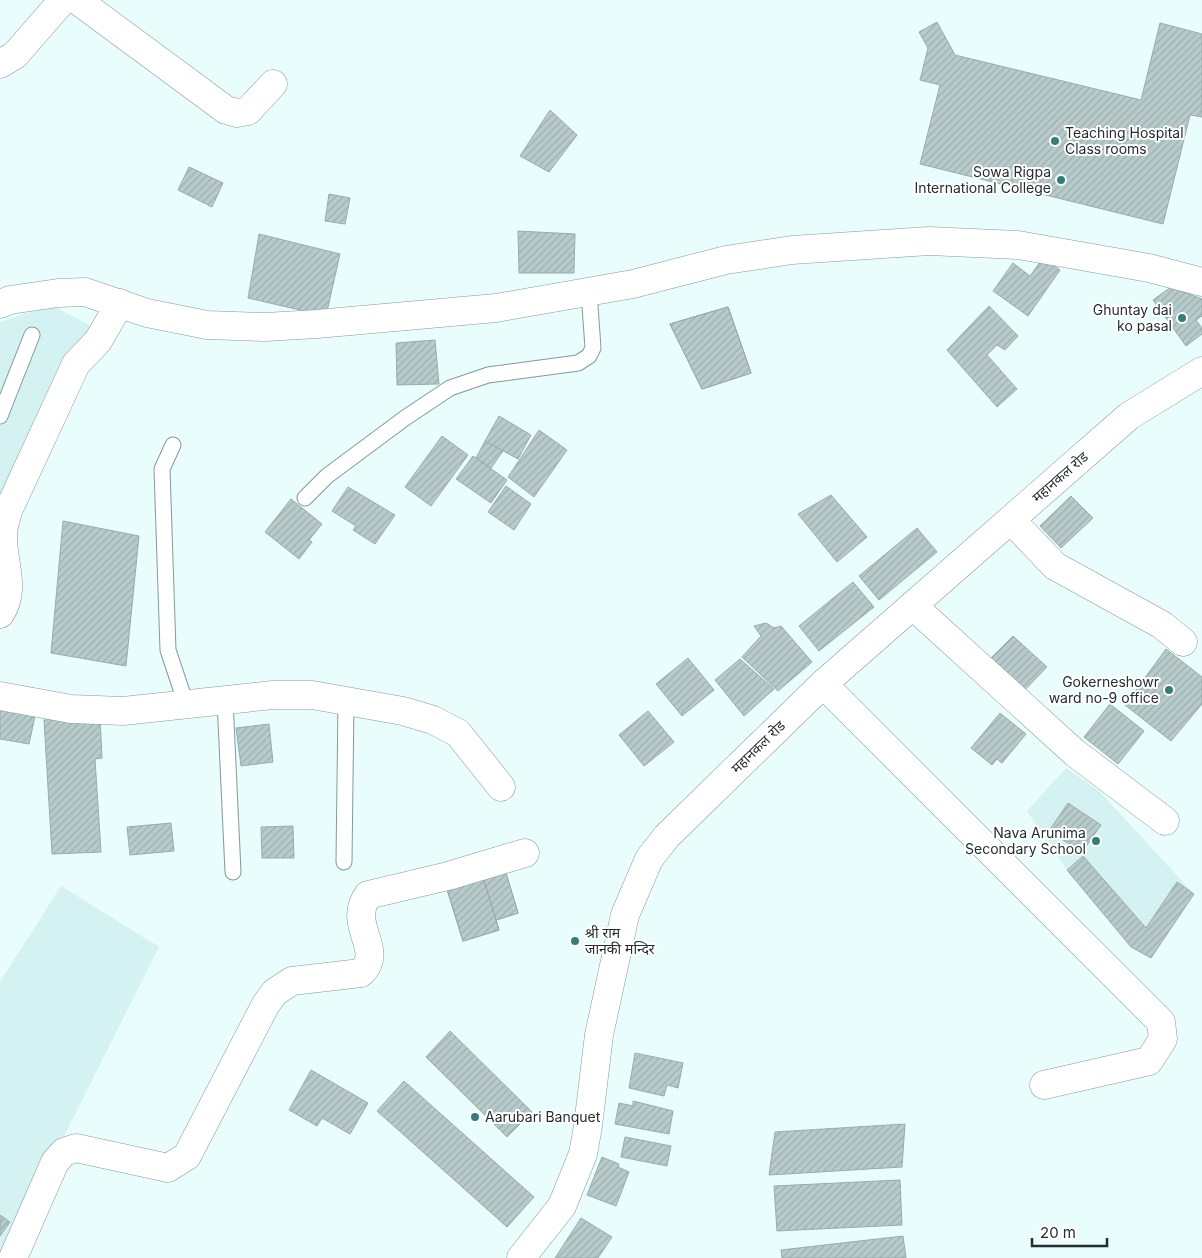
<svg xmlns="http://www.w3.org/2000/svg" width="1202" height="1258" font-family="Inter,'Noto Sans Devanagari',sans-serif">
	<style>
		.built { fill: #d3f2f1 }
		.building { fill: url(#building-hatch); stroke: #99acac }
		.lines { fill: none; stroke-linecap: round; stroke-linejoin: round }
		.service-casing { stroke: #869998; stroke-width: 17 }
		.minor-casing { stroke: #869998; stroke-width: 29 }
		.secondary-casing { stroke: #869998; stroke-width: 29 }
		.service { stroke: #fff; stroke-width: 15 }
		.minor { stroke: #fff; stroke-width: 28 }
		.secondary { stroke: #fff; stroke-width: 28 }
		.poi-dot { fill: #347d7d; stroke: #fff; stroke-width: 2 }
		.labels { text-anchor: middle; stroke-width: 4; stroke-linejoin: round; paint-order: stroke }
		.poi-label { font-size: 14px; fill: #252d2d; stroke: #fff; text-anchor: end }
		.street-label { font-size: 14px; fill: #252d2d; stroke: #fff }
	</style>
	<defs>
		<pattern id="building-hatch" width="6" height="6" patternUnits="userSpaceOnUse" patternTransform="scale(1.25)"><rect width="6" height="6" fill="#b7cbca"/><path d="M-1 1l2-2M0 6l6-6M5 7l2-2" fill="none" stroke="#9dafae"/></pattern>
	</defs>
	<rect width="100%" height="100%" fill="#e8fdfc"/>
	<g class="built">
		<polygon points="51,305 97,329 0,518 0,322"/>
		<polygon points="1066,768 1099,791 1194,894 1151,958 1067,870 1027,811"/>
		<polygon points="61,886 159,947 3,1258 0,1258 0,982"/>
	</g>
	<g class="building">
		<polygon points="937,22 955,55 1141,100 1160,23 1202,34 1202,117 1190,115 1163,224 920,164 940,85 920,80 928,48 919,32"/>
		<polygon points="550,110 577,135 549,172 520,156"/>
		<polygon points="189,167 223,183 212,207 178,190"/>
		<polygon points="329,194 350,198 345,224 325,221"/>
		<polygon points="518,231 575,234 574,273 519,273"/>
		<polygon points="259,234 340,254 326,316 248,298"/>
		<polygon points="1043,258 1060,270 1028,316 993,291 1013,263 1030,276"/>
		<polygon points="1171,287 1202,299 1202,316 1196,320 1202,328 1202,334 1186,346 1153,300"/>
		<polygon points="989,306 1018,336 1005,350 997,345 987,355 1017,389 997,407 947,350"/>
		<polygon points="728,307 751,373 702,389 670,324"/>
		<polygon points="728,307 751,373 702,389 670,324"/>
		<polygon points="728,307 751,373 702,389 670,324"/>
		<polygon points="435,340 439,384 397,385 396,343"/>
		<polygon points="499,416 531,435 518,459 485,441"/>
		<polygon points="539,430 567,450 534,497 508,477"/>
		<polygon points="442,436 468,455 431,506 405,487"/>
		<polygon points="485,441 503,451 491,468 476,458"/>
		<polygon points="473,456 507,480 491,503 456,479"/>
		<polygon points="506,486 531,504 514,530 488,512"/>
		<polygon points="348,487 395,515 375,544 353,530 356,526 332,511"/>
		<polygon points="831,495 867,537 837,562 798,514"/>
		<polygon points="1071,496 1093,518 1061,548 1040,526"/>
		<polygon points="291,499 322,524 309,540 312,542 299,559 265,532"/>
		<polygon points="63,521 139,536 126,666 51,653"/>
		<polygon points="917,528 937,552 879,600 859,576"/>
		<polygon points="853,582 874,607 819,651 799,626"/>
		<polygon points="766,623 774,628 781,626 812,662 778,691 742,657 761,636 754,626"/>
		<polygon points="1013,636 1047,667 1020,695 986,663"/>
		<polygon points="1166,649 1202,677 1202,704 1171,741 1125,705"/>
		<polygon points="688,658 714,690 682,716 656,684"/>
		<polygon points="740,659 774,689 744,716 715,680"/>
		<polygon points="1110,704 1144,731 1118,764 1084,737"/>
		<polygon points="0,709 35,716 29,744 0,739"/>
		<polygon points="648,711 674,742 644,766 619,735"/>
		<polygon points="1000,713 1026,734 1002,763 997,759 992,765 971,748"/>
		<polygon points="100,717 102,758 95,759 101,852 52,854 44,720"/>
		<polygon points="269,724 273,762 241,766 236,728"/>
		<polygon points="1068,803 1101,825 1082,852 1049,831"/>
		<polygon points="171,823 174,851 130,855 127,827"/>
		<polygon points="293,826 294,858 262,858 261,827"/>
		<polygon points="1083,856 1146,928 1177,882 1194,894 1151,958 1131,947 1067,870"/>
		<polygon points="505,870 518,913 496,920 482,875"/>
		<polygon points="505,870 518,913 496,920 482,875"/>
		<polygon points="505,870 518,913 496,920 482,875"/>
		<polygon points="483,878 499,930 463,941 447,889"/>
		<polygon points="483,878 499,930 463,941 447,889"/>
		<polygon points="483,878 499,930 463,941 447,889"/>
		<polygon points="450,1031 532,1112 507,1137 426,1057"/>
		<polygon points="635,1053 683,1063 678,1088 667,1085 664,1096 629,1088"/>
		<polygon points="311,1070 368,1103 350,1134 322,1118 317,1126 289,1110"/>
		<polygon points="404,1081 534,1197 507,1227 377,1111"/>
		<polygon points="633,1101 673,1111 669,1134 615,1124 619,1103 633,1106"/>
		<polygon points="905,1124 902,1167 769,1175 775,1132"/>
		<polygon points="625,1137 671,1146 667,1166 621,1157"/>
		<polygon points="602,1157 619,1164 618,1167 629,1172 616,1206 587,1195"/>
		<polygon points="900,1180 902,1225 777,1231 774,1186"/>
		<polygon points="0,1215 10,1222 0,1236"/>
		<polygon points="581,1218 612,1237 598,1258 555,1258"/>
		<polygon points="903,1236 906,1258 782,1258 781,1250"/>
	</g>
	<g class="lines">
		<g class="service-casing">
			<g id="service">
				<polyline points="0,416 32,335"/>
				<polyline points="173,445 162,469 168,650 186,704"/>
				<polyline points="305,498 327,476 405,418 450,388 488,375 578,363 589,356 593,348 589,292"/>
				<polyline points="225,700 233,872"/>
				<polyline points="344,862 346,701"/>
			</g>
		</g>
		<g class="minor-casing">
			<g id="minor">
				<polyline points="77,0 226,110 237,113 248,111 273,84"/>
				<polyline points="0,304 10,300 58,293 85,292 147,313 207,325 265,327 317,324 496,308 633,284 726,260 792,250 929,241 1018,245 1149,268 1202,282"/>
				<polyline points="1011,520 1055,566 1162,625 1183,642"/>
				<polyline points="913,606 1075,753 1165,821"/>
				<path d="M0,614C17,589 2,562 3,534C3,527 6,519 8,511L76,364L98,341L120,303"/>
				<polyline points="823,684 1161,1022 1163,1039 1149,1061 1044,1085"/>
				<polyline points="0,696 71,709 123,711 273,695 312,695 403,711 433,720 458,733 501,787"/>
				<path d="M13,1258L55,1162L64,1152L76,1148L168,1168L187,1156L266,1004L275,992L292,981L361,973C386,949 346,926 368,895L448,876L525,853"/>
			</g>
		</g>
		<g class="secondary-casing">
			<g id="secondary">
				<polyline points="0,64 15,55 63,0"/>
				<polyline points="521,1258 562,1206 583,1154 588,1126 599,1035 625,915 649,859 667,836 823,684 1129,416 1202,371"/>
			</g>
		</g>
		<use href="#service" class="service"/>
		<use href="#minor" class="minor"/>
		<use href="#secondary" class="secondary"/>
	</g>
	<g class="poi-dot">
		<circle cx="1055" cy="141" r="5"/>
		<circle cx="1061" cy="180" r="5"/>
		<circle cx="1182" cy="318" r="5"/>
		<circle cx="1169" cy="690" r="5"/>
		<circle cx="1096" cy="841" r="5"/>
		<circle cx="575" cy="941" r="5"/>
		<circle cx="475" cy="1117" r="5"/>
	</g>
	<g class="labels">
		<g class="poi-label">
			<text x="1065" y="138" text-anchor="start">Teaching Hospital<tspan x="1065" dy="16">Class rooms</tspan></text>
			<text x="1051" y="177">Sowa Rigpa<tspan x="1051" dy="16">International College</tspan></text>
			<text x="1172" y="315">Ghuntay dai<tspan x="1172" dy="16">ko pasal</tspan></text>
			<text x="1159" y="687">Gokerneshowr<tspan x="1159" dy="16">ward no-9 office</tspan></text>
			<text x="1086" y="838">Nava Arunima<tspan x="1086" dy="16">Secondary School</tspan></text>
			<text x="585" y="938" text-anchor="start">श्री राम<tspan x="585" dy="16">जानकी मन्दिर</tspan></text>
			<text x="485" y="1122" text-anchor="start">Aarubari Banquet</text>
		</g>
		<g class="street-label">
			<text transform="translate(1060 477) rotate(-41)" y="5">महानकल रोड</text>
			<text transform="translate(758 747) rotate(-44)" y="5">महानकल रोड</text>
		</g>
	</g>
	<path d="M1032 1238v8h75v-8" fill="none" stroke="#252d2d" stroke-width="2.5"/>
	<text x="1040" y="1238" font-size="15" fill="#252d2d" stroke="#ffffff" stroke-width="4" paint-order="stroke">20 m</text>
</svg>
